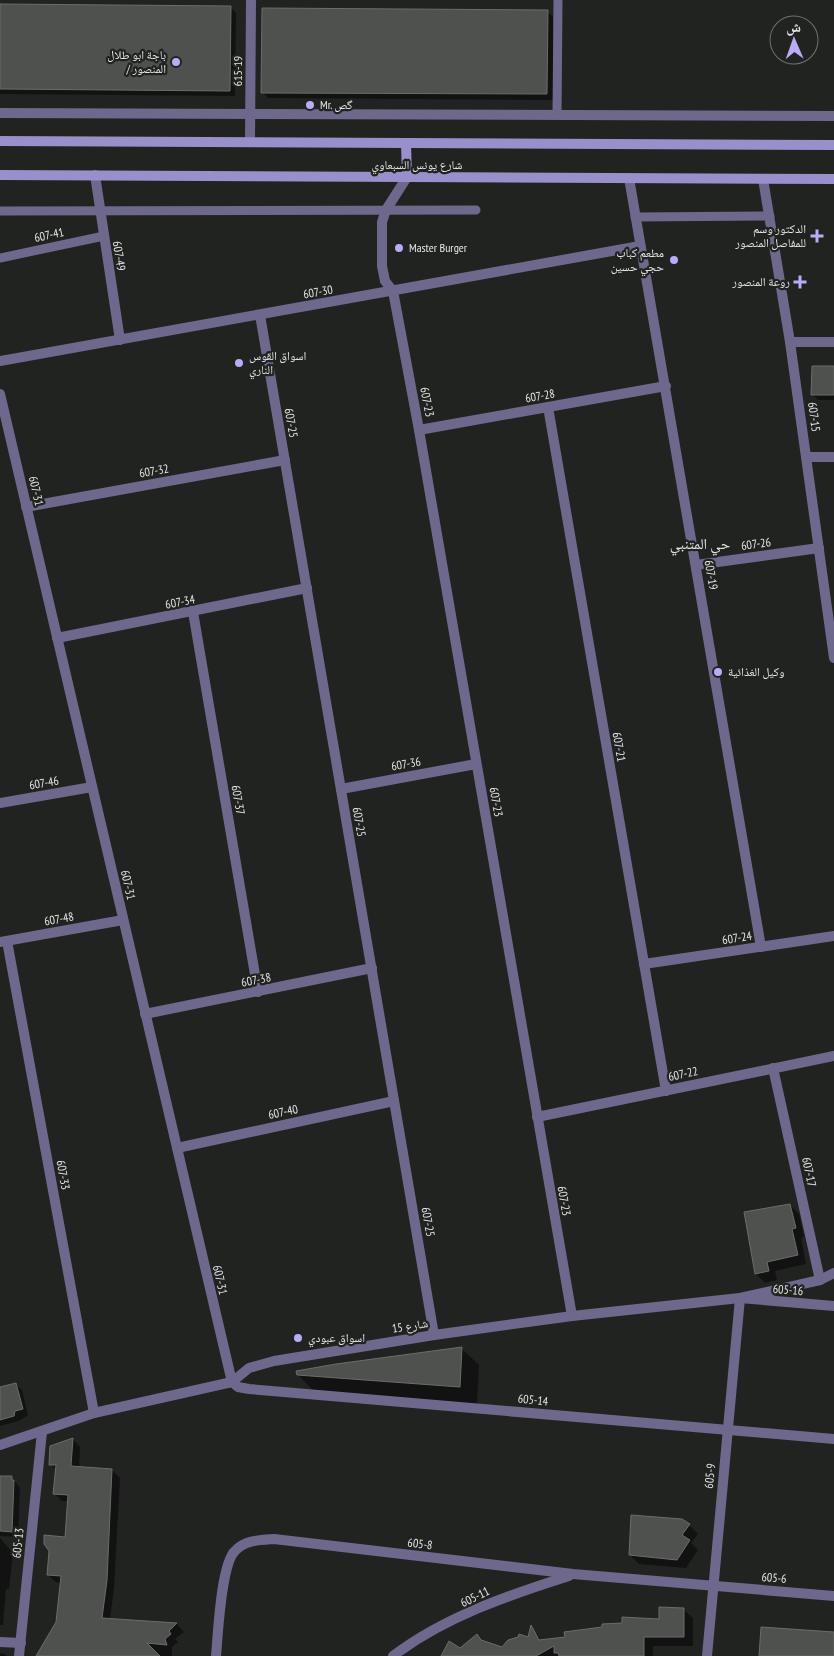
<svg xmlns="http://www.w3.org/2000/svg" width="834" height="1656" font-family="'PT Sans Narrow','Noto Naskh Arabic',sans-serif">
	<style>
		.shadow { fill: #0007 }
		.building { fill: #4f514f; stroke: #6b6d6b }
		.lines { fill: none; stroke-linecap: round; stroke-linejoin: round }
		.service { stroke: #6e688d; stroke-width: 9 }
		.minor { stroke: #6e688d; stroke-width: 10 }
		.tertiary { stroke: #6e688d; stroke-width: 10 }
		.secondary { stroke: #998fca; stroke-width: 10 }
		.poi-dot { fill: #b9abf7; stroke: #212321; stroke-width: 2 }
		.labels { text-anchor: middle; stroke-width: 4.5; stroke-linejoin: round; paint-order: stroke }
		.poi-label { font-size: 12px; fill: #e4e6e5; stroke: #212321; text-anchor: start }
		.street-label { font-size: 12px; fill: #e4e6e5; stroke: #212321 }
		.quarter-label { font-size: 15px; fill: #e1e4e1; stroke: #212321 }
	</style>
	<rect width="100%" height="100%" fill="#212321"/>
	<g class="shadow">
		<polygon points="0,5 230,7 236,13 235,96 0,94"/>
		<polygon points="547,11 553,17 553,100 268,98 262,92"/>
		<polygon points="834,368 834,400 818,400 813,395"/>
		<polygon points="790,1205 799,1214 804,1237 801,1238 806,1264 775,1271 777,1280 765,1283 756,1274 745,1213"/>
		<polygon points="461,1348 479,1365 477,1404 315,1392 298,1375"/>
		<polygon points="16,1385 22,1390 28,1415 19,1421 0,1426 0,1388"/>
		<polygon points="73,1439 80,1447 79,1468 112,1470 120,1478 114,1588 110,1620 177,1624 184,1632 175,1639 178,1642 172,1647 172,1656 38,1656 38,1650 40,1651 58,1622 61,1583 56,1582 48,1575 66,1538 68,1501 62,1501 54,1493 56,1470 50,1464"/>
		<polygon points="12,1477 20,1488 18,1537 0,1536 0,1478"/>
		<polygon points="689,1525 698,1534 691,1543 698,1550 686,1568 639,1564 630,1555"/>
		<polygon points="0,1538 13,1553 9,1589 6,1589 3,1625 0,1625"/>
		<polygon points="683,1609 693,1618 693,1646 653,1646 653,1656 442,1656 483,1642 503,1648 529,1639 531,1628 542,1641 566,1638 661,1620"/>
		<polygon points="0,1653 5,1654 7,1656 0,1656"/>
	</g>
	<g class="building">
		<polygon points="0,4 231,6 230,91 0,89"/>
		<polygon points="262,8 548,10 547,94 261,93"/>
		<polygon points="812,366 834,366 834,395 811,395"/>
		<polygon points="790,1204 796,1228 792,1229 798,1255 767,1262 769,1271 755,1274 744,1212"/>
		<polygon points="462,1347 460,1387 297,1375 296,1371 336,1364"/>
		<polygon points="16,1383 23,1409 15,1411 14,1416 0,1420 0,1387"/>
		<polygon points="73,1438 71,1466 112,1469 107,1580 102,1618 177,1623 169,1631 171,1634 165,1639 167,1645 147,1643 160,1656 36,1656 56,1622 61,1576 47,1575 49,1551 44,1544 44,1535 65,1537 68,1495 53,1494 56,1465 49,1465 50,1446"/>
		<polygon points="0,1476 12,1476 12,1480 14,1480 12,1532 0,1531"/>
		<polygon points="631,1515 682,1519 690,1524 682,1535 690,1540 677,1560 629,1555"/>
		<polygon points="659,1607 684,1608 684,1637 644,1637 644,1656 559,1656 558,1653 554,1653 554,1646 536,1656 441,1656 449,1641 460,1648 477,1634 481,1640 502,1647 508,1640 518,1637 519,1634 528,1637 531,1625 539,1640 565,1637 564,1632 602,1627 602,1624 622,1623 622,1617 659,1619"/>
		<polygon points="761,1627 834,1632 834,1656 759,1656"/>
	</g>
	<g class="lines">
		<g class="service">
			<polyline points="557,115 558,0"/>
			<polyline points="0,211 476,210"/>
			<polyline points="635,217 770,216"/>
			<polyline points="0,258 104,236"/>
		</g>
		<g class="minor">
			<polyline points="0,113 834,116"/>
			<polyline points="250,142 251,0"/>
			<polyline points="95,175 120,340"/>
			<polyline points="407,177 386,210 382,222 382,266 385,281 393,291 419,430 572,1316"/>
			<polyline points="629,178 761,947"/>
			<polyline points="763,179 790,342 834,658"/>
			<polyline points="260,315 434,1335"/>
			<polyline points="790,342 834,342"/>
			<polyline points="0,361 640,246"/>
			<polyline points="0,394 232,1382 238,1387 249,1389 834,1439"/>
			<polyline points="548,407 666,1091"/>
			<polyline points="419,430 666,386"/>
			<polyline points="806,457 834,457"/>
			<polyline points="26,507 285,460"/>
			<polyline points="696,565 819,548"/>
			<polyline points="193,612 258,992"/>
			<polyline points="57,638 307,588"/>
			<polyline points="341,789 476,764"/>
			<polyline points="0,803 92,787"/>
			<polyline points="7,941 94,1413"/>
			<polyline points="0,942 123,920"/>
			<polyline points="644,964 834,936"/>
			<polyline points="145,1014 372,968"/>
			<polyline points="773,1068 820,1280"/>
			<polyline points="537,1117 834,1056"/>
			<polyline points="177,1148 394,1101"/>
			<polyline points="0,1642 21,1643"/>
			<polyline points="19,1656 42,1432"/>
			<path d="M216,1656C218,1634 221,1564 235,1551C245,1540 260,1540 274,1539L573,1574L834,1596"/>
			<path d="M393,1656C444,1617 509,1595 569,1576"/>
			<polyline points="707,1656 740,1298 834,1306"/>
		</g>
		<polyline class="tertiary" points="0,1445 94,1413 232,1382 249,1368 274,1361 434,1335 572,1316 740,1298 820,1280 834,1273"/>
		<g class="secondary">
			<polyline points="0,141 834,145"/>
			<polyline points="406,143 407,177"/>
			<polyline points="0,175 834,179"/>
		</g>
	</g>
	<g class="poi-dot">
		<circle cx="176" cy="62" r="5"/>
		<circle cx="310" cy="105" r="5"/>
		<path d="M814.5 228.5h5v5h5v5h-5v5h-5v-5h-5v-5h5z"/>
		<circle cx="399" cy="248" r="5"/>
		<circle cx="674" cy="260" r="5"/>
		<path d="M797.5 274.5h5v5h5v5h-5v5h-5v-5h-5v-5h5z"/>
		<circle cx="239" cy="363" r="5"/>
		<circle cx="718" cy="672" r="5"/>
		<circle cx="298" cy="1338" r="5"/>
	</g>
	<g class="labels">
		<g class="poi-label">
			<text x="166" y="59" text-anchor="end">باجة ابو طلال<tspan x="166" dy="14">/ المنصور</tspan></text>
			<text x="320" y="109">Mr. گص</text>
			<text x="806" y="233" text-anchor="end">الدكتور وسم<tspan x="806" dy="14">للمفاصل المنصور</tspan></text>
			<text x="409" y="252">Master Burger</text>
			<text x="664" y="257" text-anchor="end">مطعم كباب<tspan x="664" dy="14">حجي حسين</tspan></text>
			<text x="790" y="286" text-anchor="end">روعة المنصور</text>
			<text x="249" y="360">اسواق القوس<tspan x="249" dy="14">الناري</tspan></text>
			<text x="728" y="676">وكيل الغذائية</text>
			<text x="308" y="1342">اسواق عبودي</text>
		</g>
		<g class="street-label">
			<text transform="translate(238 71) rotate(-90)" y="4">615-19</text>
			<text x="417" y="169">شارع يونس السبعاوي</text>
			<text transform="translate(49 235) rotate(-12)" y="4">607-41</text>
			<text transform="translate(119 256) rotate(81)" y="4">607-49</text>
			<text transform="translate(318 292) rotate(-10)" y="4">607-30</text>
			<text transform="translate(540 396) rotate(-10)" y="4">607-28</text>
			<text transform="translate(427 402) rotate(79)" y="4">607-23</text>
			<text transform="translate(814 417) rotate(82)" y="4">607-15</text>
			<text transform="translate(291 423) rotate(80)" y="4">607-25</text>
			<text transform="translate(154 471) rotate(-10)" y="4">607-32</text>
			<text transform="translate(36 491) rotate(77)" y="4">607-31</text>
			<text transform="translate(756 544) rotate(-8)" y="4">607-26</text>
			<text transform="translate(711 575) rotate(80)" y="4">607-19</text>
			<text transform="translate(180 602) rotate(-11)" y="4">607-34</text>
			<text transform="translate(619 747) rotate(80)" y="4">607-21</text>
			<text transform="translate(406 764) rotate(-10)" y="4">607-36</text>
			<text transform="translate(44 783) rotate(-10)" y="4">607-46</text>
			<text transform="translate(238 800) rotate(80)" y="4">607-37</text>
			<text transform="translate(496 802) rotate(80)" y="4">607-23</text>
			<text transform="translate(359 822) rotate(80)" y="4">607-25</text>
			<text transform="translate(128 885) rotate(77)" y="4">607-31</text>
			<text transform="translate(59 919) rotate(-10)" y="4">607-48</text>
			<text transform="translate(737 938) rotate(-9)" y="4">607-24</text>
			<text transform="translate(256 980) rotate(-11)" y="4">607-38</text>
			<text transform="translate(683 1074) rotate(-12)" y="4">607-22</text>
			<text transform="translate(283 1112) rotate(-12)" y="4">607-40</text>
			<text transform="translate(809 1172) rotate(78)" y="4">607-17</text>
			<text transform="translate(63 1175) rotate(80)" y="4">607-33</text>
			<text transform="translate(564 1201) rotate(80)" y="4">607-23</text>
			<text transform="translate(428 1222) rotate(80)" y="4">607-25</text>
			<text transform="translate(220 1280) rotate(77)" y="4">607-31</text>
			<text transform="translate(788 1290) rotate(5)" y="4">605-16</text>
			<text transform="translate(410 1326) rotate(-9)" y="4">شارع 15</text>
			<text transform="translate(533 1400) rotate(6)" y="4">605-14</text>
			<text transform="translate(710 1476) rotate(-84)" y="4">605-9</text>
			<text transform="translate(18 1543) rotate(-84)" y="4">605-13</text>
			<text transform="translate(420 1544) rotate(7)" y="4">605-8</text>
			<text transform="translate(774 1578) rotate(5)" y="4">605-6</text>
			<text transform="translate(475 1597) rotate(-26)" y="4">605-11</text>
		</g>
		<g class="quarter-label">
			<text x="700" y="549">حي المتنبي</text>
		</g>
	</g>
	<g transform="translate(794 40) rotate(358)"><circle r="24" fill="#212321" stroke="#6f716f"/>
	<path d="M0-4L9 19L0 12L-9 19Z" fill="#b9abf7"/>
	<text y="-8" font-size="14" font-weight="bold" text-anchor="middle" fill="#e4e6e5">ش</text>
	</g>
</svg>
